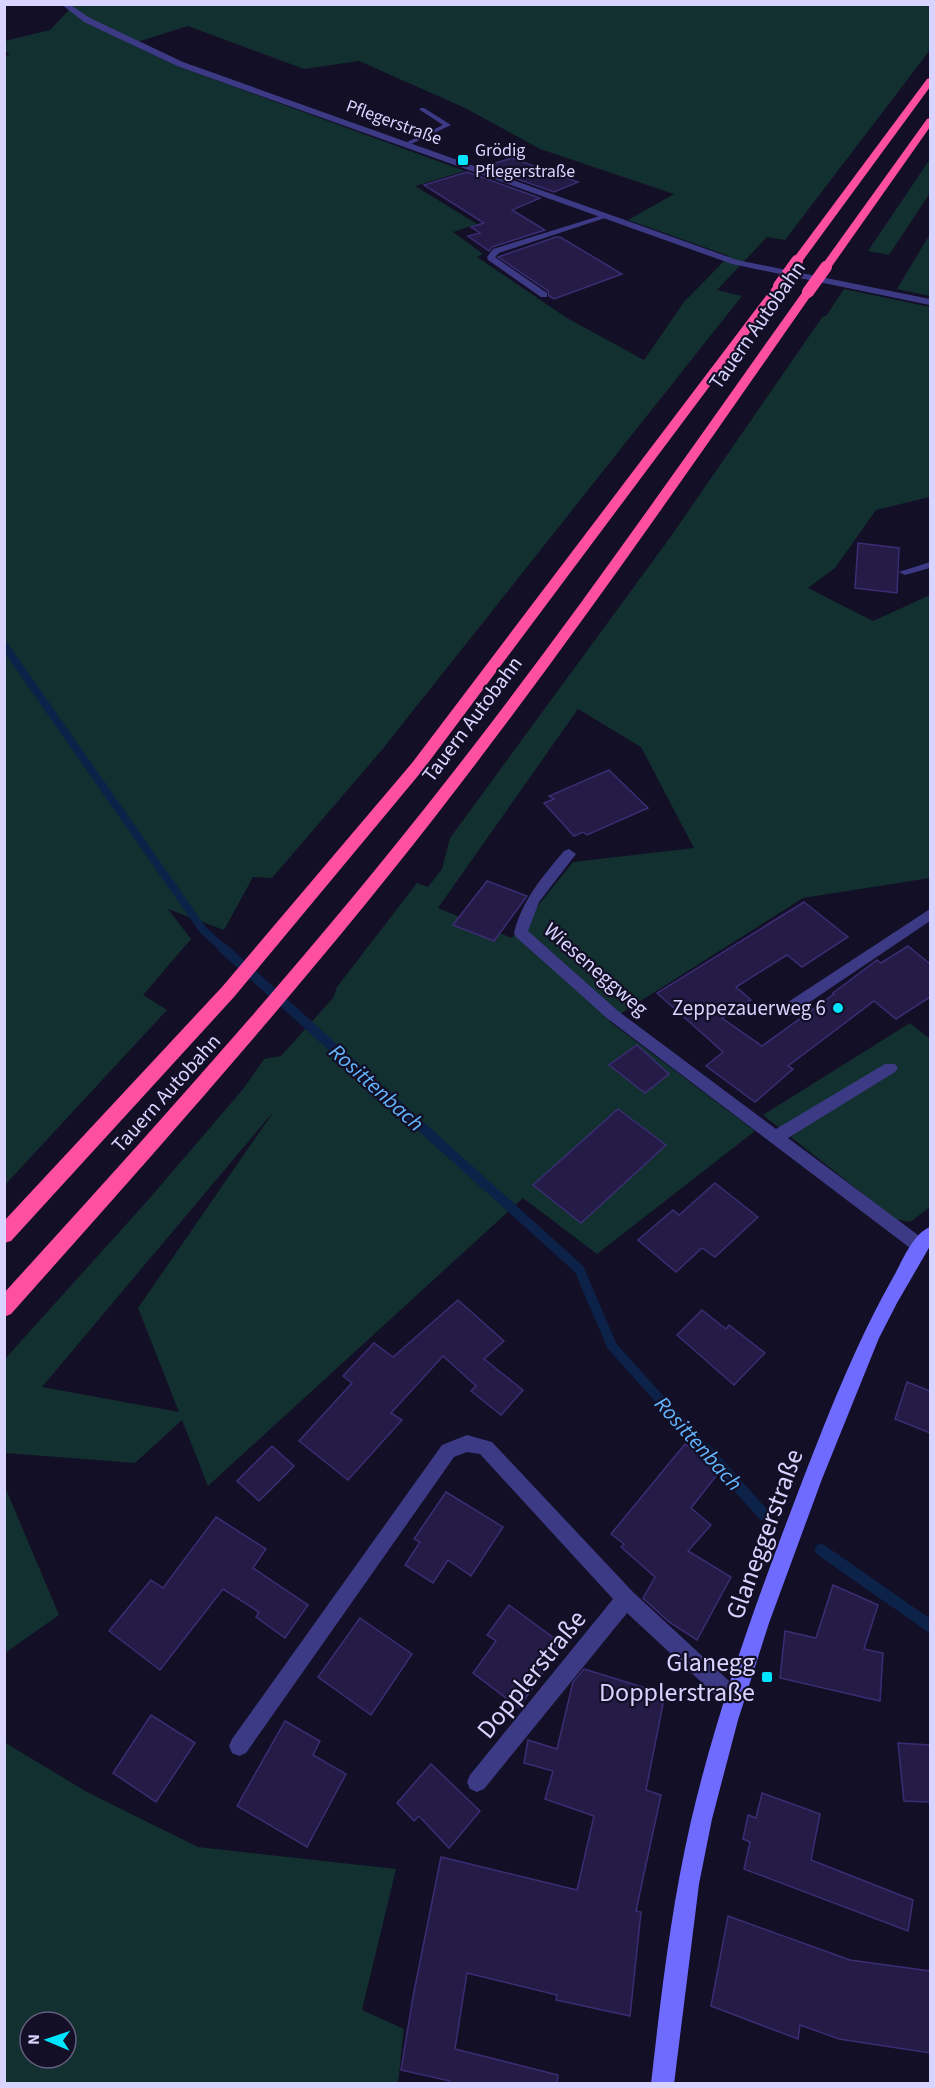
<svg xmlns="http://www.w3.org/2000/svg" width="935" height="2088" font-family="'Source Sans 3',sans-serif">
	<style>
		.green { fill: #12302f; fill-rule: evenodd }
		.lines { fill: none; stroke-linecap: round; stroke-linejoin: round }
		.stream-far2 { stroke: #0c2248; stroke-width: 8 }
		.stream-far1 { stroke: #0c2248; stroke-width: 10 }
		.stream { stroke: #0c2248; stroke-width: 12 }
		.building { fill: #241b47; stroke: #3b2d73; stroke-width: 1.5 }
		.lane { fill: #3d3a85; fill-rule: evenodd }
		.street { fill: #3d3a85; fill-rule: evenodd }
		.secondary { fill: #6f6bff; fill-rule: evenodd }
		.highway { fill: #ff4fa3; fill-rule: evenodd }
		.highway-bridge { stroke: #ff4fa3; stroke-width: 12 }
		.poi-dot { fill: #00e5ff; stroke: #130f26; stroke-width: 2 }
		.labels { text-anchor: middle; stroke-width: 4.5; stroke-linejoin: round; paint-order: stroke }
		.far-street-label { font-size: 18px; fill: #d9d4ff; stroke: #130f26 }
		.far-poi-label { font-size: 18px; fill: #d9d4ff; stroke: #130f26; text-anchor: start }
		.street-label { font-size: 21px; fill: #d9d4ff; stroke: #130f26 }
		.poi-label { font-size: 21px; fill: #d9d4ff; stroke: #130f26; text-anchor: end }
		.water-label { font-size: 22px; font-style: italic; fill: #62b6ff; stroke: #130f26 }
		.near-street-label { font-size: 26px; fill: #d9d4ff; stroke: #130f26 }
		.near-poi-label { font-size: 26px; fill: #d9d4ff; stroke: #130f26; text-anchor: end }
	</style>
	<rect width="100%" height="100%" fill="#130f26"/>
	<g class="green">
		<path d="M61,4L930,5V50L785,240L767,237L717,290L742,296L381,751L272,878L253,877L224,930L168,909L191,939L143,995L167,1010L5,1185L4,56L10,55L5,50V41L50,30L69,10ZM188,26L304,69L359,61L465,108L540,149L674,194L628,220L729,256L684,302L644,360L567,318L477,257L483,254L453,232L477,224L415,186L465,171L177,66L131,44Z"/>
		<polygon points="930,159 930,193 889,255 868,251"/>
		<polygon points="930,234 930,296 897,289"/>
		<path d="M844,289L930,307V497L876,510L835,568L808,588L873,621L930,595V878L803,898L609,1021L755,1131L597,1254L523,1198L208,1486L182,1420L135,1463L5,1453L4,1360L149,1199L244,1088L264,1059L281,1056L333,998L337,987L417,883L428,887L442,869L450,838L669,539L823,316H826ZM578,709L641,747L694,848L573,862L512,938L438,908ZM274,1111L138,1308L179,1412L42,1387Z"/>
		<polygon points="910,1023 930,1039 930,1207 910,1222 895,1219 763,1115"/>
		<polygon points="5,1487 59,1615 5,1653 4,1653"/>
		<path d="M4,1742L87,1792L198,1847L396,1869L362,2010L404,2029L398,2083H5ZM30,2022H66V2058H30Z"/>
	</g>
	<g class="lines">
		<polyline class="stream-far2" points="4,645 203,930 224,949"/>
		<polyline class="stream-far1" points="223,948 579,1269 612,1346 706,1451"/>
		<g class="stream">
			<polyline points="705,1449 763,1514"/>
			<polyline points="821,1550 930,1626"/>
		</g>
	</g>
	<g class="building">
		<polygon points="512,158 578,182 554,192 483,167"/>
		<polygon points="467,172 540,198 512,210 545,230 492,247 489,251 468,236 480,233 471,227 484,223 424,185"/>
		<polygon points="556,237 560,237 622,274 554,299 549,296 548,291 498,257"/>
		<polygon points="858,543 899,548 897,593 855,588"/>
		<polygon points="609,770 648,808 587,835 583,832 574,836 544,803 554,799 549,796"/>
		<polygon points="487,881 527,896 494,941 453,925"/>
		<polygon points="804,902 848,937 802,967 787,955 736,987 751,1000 722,1018 762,1046 834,994 833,993 877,960 881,963 908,946 930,964 930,997 896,1019 874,1001 788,1066 793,1069 755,1102 706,1066 723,1052 657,993"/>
		<polygon points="637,1045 669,1074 645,1093 609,1065"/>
		<polygon points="618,1109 666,1145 581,1223 533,1185"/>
		<polygon points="715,1183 758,1217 715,1257 702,1248 676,1272 638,1240 673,1210 679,1215"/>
		<polygon points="458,1300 504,1341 484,1359 523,1390 501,1415 471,1391 476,1386 443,1356 391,1413 402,1420 348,1480 299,1441 352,1383 343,1376 374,1343 393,1357"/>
		<polygon points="702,1310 726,1329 729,1325 765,1353 734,1385 677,1335"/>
		<polygon points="907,1382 930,1391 930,1433 895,1419"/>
		<polygon points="685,1444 720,1471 691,1508 711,1525 688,1551 731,1577 697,1640 669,1622 643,1598 655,1577 621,1547 624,1544 611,1534"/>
		<polygon points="272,1446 294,1466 259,1501 237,1481"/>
		<polygon points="446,1492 503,1527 471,1576 448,1560 433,1583 405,1565 420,1542 414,1539"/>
		<polygon points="216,1517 266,1549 253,1568 308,1605 285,1638 256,1617 259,1612 223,1589 160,1670 109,1631 151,1580 163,1588"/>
		<polygon points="833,1585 878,1605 864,1649 883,1653 880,1701 780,1678 785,1631 816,1638"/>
		<polygon points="509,1605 562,1644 519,1708 473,1673 496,1641 487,1635"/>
		<polygon points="360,1618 412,1654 371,1715 318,1677"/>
		<polygon points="584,1669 665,1694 646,1790 661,1795 636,1911 641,1912 630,2016 556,2000 557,1995 467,1973 455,2049 558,2075 557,2084 450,2084 450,2081 401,2070 413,1997 441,1857 577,1890 594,1816 545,1799 553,1771 524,1763 528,1740 557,1749 573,1682"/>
		<polygon points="151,1715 195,1743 156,1802 113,1773"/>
		<polygon points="285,1721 320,1741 313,1755 346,1774 307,1847 237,1806"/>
		<polygon points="898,1743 930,1745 930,1802 904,1801"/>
		<polygon points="431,1764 480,1811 449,1848 419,1816 414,1821 397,1803"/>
		<polygon points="762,1793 820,1814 811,1860 913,1900 908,1931 744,1869 750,1842 743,1839 748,1815 756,1818"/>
		<polygon points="728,1916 850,1960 930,1971 930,2053 839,2039 800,2025 798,2039 711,2006"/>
	</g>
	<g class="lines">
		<g class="lane">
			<polygon points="420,108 424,108 451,125 409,145 405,145 405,143 443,125 420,110"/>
			<polygon points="606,214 609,216 608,217 499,253 495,257 547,293 547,297 541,297 488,260 487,257 493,249"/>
		</g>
		<g class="street">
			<polygon points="61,4 69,4 90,18 183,62 737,260 930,299 930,305 732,264 177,66 84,22"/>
			<polygon points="930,562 930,568 905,575 899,572"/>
			<path d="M569,849L576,854L539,902L528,931L618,1011L776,1129L885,1064H895L898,1068L895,1072L788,1138L926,1241L928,1246L926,1251L920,1253L914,1251L608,1019L516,937L514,933C522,900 543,876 564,851Z"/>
			<polygon points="930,909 930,921 789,1016 779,1016 777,1012 779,1008"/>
			<polygon points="467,1435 492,1442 633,1592 741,1692 744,1699 741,1706 734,1709 727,1706 627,1613 484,1789 477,1792 470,1789 467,1782 470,1775 613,1599 480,1454 467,1452 454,1457 246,1753 239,1756 232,1753 229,1746 232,1739 442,1445"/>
		</g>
		<path class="secondary" d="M930,1227V1246L897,1303L879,1338L822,1479L769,1623L738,1720L712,1819L699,1884L674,2084H651C661,1996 671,1908 691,1821C717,1710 756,1602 797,1495C826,1420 855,1344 895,1274C903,1259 914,1233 930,1227Z"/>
		<g class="highway">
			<polygon points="930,78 930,87 801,263 793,263 793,259 927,79"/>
			<polygon points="930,118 930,127 830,269 822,269 822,265 927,119"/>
			<polygon points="779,283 784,286 783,288 422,771 234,997 11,1241 4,1243 4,1221 222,987 412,763 775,284"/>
			<path d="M808,289L812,290V294C696,460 581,627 458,787C318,970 164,1142 11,1314L4,1317V1293C156,1126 308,958 447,780C572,621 687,454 804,290Z"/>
		</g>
		<g class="highway-bridge">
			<polyline points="779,286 797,261"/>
			<polyline points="808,292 826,267"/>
		</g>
	</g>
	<g class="poi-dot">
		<rect x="457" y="154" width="12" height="12" rx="3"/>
		<circle cx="838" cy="1008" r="6"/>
		<rect x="761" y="1671" width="12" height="12" rx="3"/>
	</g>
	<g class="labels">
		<g class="far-street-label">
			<text transform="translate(394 122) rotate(20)" y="6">Pflegerstraße</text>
		</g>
		<g class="far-poi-label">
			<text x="475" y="156">Grödig<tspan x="475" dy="21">Pflegerstraße</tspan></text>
		</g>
		<g class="street-label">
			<text transform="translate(757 325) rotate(-55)" y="7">Tauern Autobahn</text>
			<text transform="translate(472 719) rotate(-53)" y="7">Tauern Autobahn</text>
			<text transform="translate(596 969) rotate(41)" y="7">Wieseneggweg</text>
			<text transform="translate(166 1093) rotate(-48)" y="7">Tauern Autobahn</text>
		</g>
		<g class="poi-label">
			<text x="826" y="1015">Zeppezauerweg 6</text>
		</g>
		<g class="water-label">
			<text transform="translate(377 1087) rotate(42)" y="8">Rosittenbach</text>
			<text transform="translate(699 1443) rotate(48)" y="8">Rosittenbach</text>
		</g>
		<g class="near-street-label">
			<text transform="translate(764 1534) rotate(-70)" y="9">Glaneggerstraße</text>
			<text transform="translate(531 1674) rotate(-51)" y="9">Dopplerstraße</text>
		</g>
		<g class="near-poi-label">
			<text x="755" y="1671">Glanegg<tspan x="755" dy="30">Dopplerstraße</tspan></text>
		</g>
	</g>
	<rect width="935" height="2088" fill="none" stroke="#d9d4ff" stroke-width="12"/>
	<g transform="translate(48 2040) rotate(272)"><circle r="28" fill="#130f26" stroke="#625e7d" stroke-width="1.5"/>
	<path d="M0-4.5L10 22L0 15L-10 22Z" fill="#00e5ff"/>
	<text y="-9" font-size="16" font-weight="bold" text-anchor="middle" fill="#d9d4ff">N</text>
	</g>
</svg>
